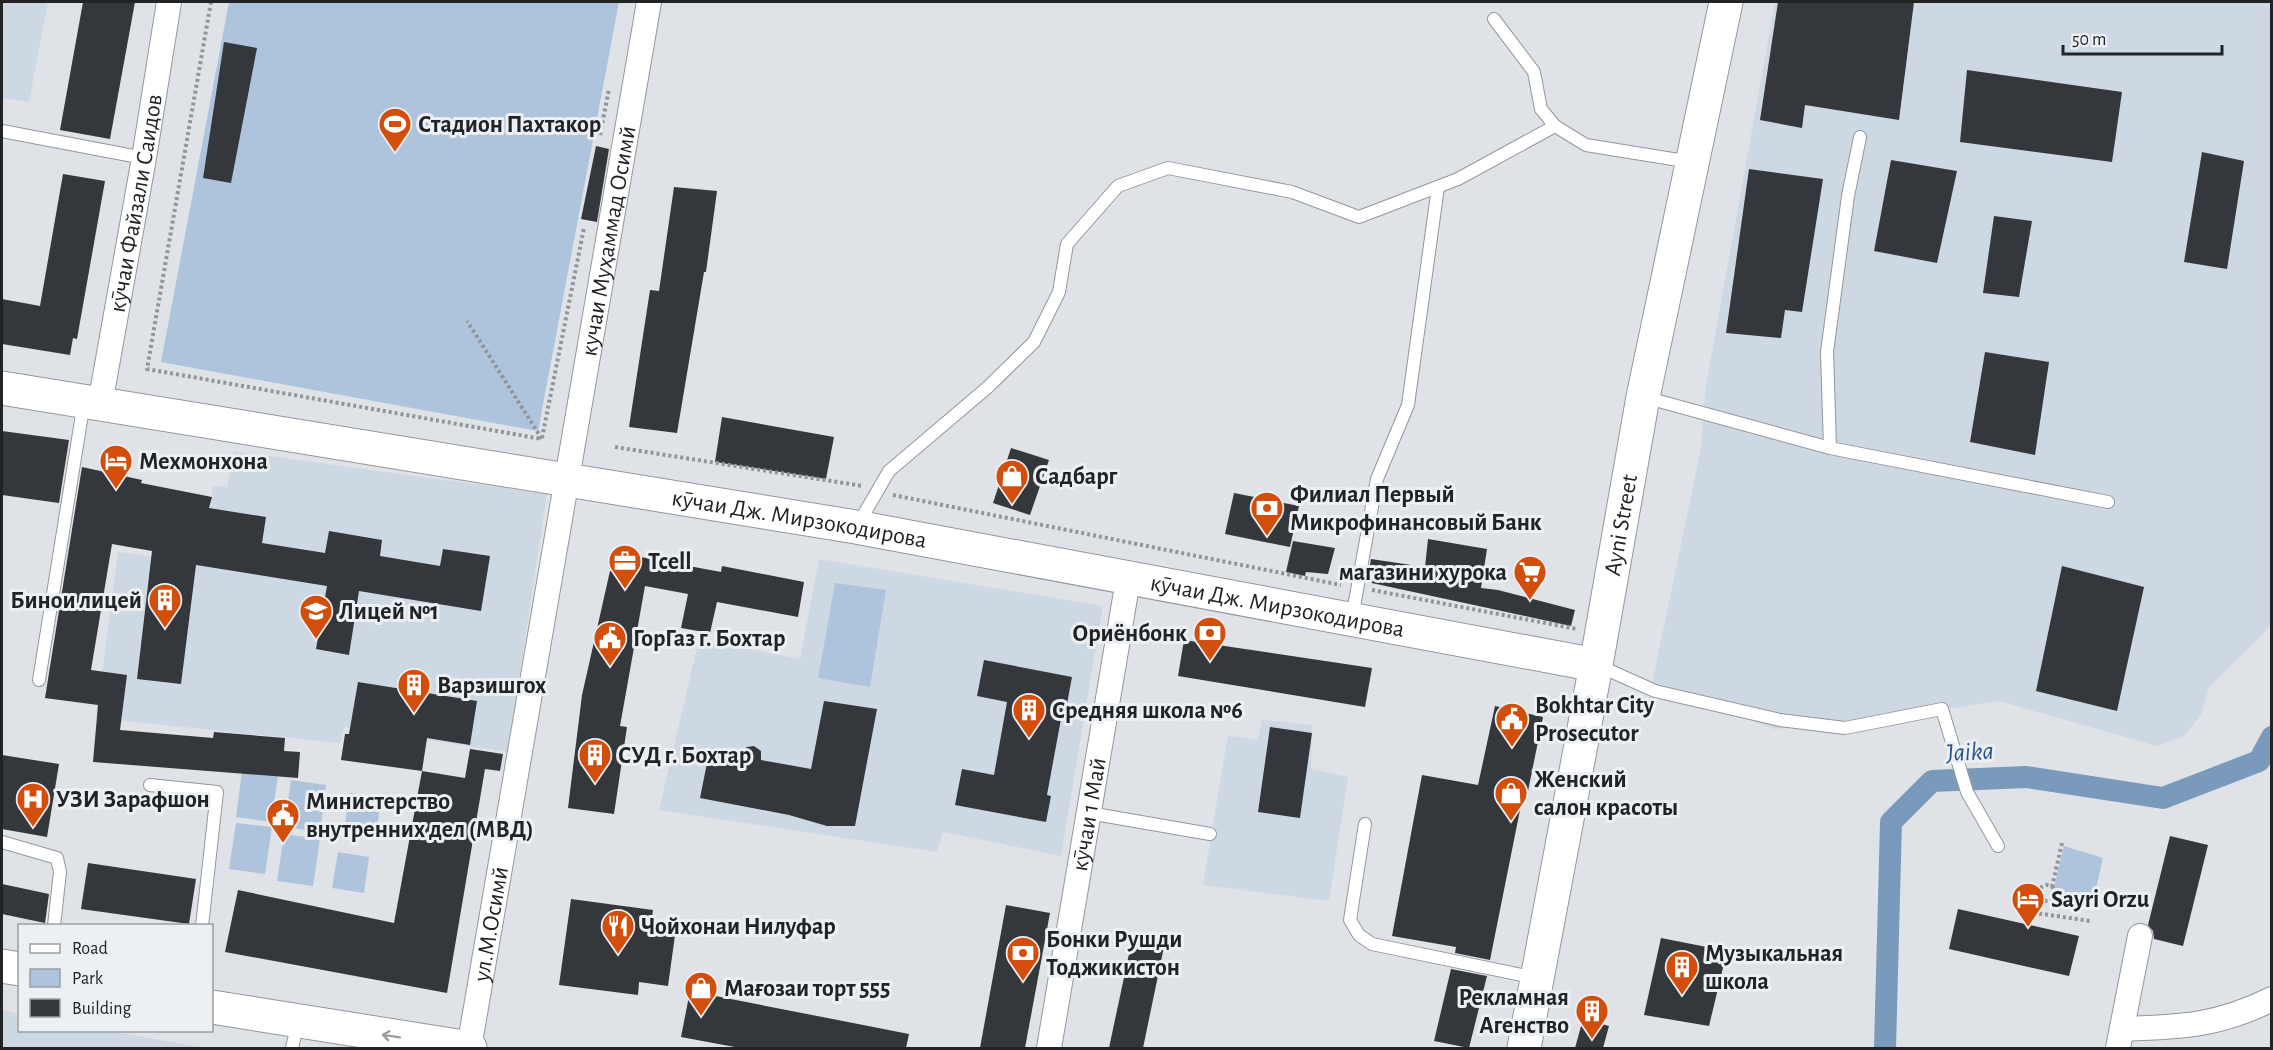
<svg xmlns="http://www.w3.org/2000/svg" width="2273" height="1050" font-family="'Alegreya Sans',sans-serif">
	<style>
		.built { fill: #ced8e2 }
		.green { fill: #adc4dc }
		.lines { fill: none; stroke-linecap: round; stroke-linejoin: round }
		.canal { stroke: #7a9abc; stroke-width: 22 }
		.building { fill: #34373b }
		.lane-casing { stroke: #93979b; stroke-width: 14 }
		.street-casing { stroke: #93979b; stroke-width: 26 }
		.secondary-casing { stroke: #93979b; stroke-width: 35 }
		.path { stroke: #919597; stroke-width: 4; stroke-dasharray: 3 3; stroke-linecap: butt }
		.lane { stroke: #fff; stroke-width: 12 }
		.street { stroke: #fff; stroke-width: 24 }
		.secondary { stroke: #fff; stroke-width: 33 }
		.oneway { stroke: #9b9c9c }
		.labels { text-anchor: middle; stroke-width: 6; stroke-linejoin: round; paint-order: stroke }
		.poi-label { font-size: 24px; font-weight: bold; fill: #212324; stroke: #ecf0f4; text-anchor: start }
		.street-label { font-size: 24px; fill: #212324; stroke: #ecf0f4 }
		.water-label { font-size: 26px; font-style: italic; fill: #265684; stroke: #ecf0f4 }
	</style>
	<rect width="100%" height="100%" fill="#dfe3e7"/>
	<g class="built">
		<polygon points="2,2 48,2 29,102 2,98"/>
		<polygon points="1775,2 2271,2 2271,626 2209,687 2201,715 2184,736 2157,746 1999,701 1875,720 1774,729 1652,684 1701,448 1705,391"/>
		<polygon points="233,451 547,494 508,752 344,727 340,743 96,718 118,552 204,563 213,486 227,487"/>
		<polygon points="819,559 1103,606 1061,856 943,832 937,852 659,810 699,639 800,659"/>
		<polygon points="1262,720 1312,725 1311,769 1348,777 1329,901 1203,885 1228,736 1258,740"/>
		<polygon points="2,1010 19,1014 20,1030 110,1031 205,1048 2,1048"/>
	</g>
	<g class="green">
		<polygon points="229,2 619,2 538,431 161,362"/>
		<polygon points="835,583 886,590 870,687 818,678"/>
		<polygon points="242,771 278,776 271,822 236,817"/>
		<polygon points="291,780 326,785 320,832 284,827"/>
		<polygon points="350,793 381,798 376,834 344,829"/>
		<polygon points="236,823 272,827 265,874 229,869"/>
		<polygon points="284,834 320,839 313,886 277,881"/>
		<polygon points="2064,846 2103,858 2093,901 2057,892 2054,887"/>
		<polygon points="338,852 369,857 364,893 332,888"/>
	</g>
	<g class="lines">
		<polyline class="canal" points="1885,1048 1891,822 1932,781 2026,777 2163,798 2259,761 2272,737"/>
	</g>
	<g class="building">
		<polygon points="83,2 135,2 110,139 60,130"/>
		<polygon points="1778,2 1914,2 1899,120 1805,105 1802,128 1760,120"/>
		<polygon points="224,42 257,48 231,183 203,178"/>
		<polygon points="1967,70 2122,92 2112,162 1960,142"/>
		<polygon points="596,146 609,149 597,222 581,219"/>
		<polygon points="2202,152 2244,161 2227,269 2184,262"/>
		<polygon points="1891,160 1957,171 1937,263 1874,251"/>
		<polygon points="1749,169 1823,179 1802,312 1785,310 1781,338 1726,333"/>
		<polygon points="63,174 105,181 77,339 73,338 70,355 2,344 2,299 40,306"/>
		<polygon points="674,187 717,191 706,272 704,272 677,433 629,427 650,290 659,291"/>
		<polygon points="1994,216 2032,221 2019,297 1983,293"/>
		<polygon points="1985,352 2049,362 2035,455 1970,442"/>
		<polygon points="722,417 834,437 826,479 715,462"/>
		<polygon points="2,431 69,440 59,503 2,495"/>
		<polygon points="1011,448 1049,460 1030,515 993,503"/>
		<polygon points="82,467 142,480 141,483 212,497 209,508 266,517 262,543 325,553 329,531 382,540 380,556 440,566 443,549 490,556 481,611 359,591 349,655 316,649 327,586 196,565 181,684 137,679 152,551 112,544 91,670 127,675 120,730 213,738 214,732 285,738 284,751 300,752 298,778 93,762 98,705 45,698"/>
		<polygon points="1234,493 1299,506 1290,547 1225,534"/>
		<polygon points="1428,539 1487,549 1481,588 1498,590 1575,610 1571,626 1367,582 1371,559 1425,567"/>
		<polygon points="1293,541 1335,548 1328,574 1306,572 1305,576 1286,572"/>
		<polygon points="635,556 721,572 722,566 804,582 798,617 717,602 710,633 681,628 688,594 645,586 620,726 627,727 614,814 568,808 582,695 610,571 622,561"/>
		<polygon points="2062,566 2144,587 2117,711 2036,691"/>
		<polygon points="1184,640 1372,668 1365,707 1178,676"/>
		<polygon points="984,660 1072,677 1066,709 1063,708 1047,795 1051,796 1046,822 955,805 962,769 994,775 1007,702 977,696"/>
		<polygon points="358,682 477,701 470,745 427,738 422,771 341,760 345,734 349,734"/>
		<polygon points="824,701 877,709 855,826 827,826 789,815 700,798 710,748 738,754 747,747 754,746 761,751 761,760 811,769"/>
		<polygon points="1495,706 1543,717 1528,791 1524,790 1490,960 1455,953 1456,947 1392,936 1422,775 1478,785"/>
		<polygon points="1270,727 1312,733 1300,818 1258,812"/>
		<polygon points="470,749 503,754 500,771 485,769 447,993 225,952 238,890 394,923 422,771 465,778"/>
		<polygon points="2,755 59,764 47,837 2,829"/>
		<polygon points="2170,836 2208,845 2183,946 2154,939 2153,931 2148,925"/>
		<polygon points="88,863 196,879 189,924 81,909"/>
		<polygon points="2,884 49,894 45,923 2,914"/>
		<polygon points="571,899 653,910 651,924 676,928 668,986 639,982 638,995 559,985"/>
		<polygon points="1006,905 1050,913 1025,1048 980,1048"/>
		<polygon points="1958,909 2079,936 2069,976 1949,949"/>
		<polygon points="1133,935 1165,942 1143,1048 1109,1048"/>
		<polygon points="1661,938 1727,951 1709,1026 1644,1015"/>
		<polygon points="1451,969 1487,976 1469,1048 1434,1041"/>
		<polygon points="690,991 909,1034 906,1048 740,1048 681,1037"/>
		<polygon points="1583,1019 1609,1026 1603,1048 1575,1048"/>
	</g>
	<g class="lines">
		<g class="lane-casing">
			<g id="lane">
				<polyline points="1494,19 1534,72 1541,109 1555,126 1586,145 1691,162"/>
				<polyline points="2,131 144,158"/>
				<polyline points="1644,397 1830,448 2108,502"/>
				<polyline points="1830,448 1827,352 1848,196 1860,137"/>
				<polyline points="857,526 889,471 988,387 1034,342 1059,292 1067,244 1118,186 1168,168 1292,192 1359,217 1458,179 1555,126"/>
				<polyline points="1352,618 1377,479 1408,405 1438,187"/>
				<polyline points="1597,665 1655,691 1780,720 1845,728 1942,709 1967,792 1998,846"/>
				<polyline points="39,680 84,402"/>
				<polyline points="150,785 217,792 202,926"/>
				<polyline points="1089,813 1210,834"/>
				<polyline points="1365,824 1350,920 1359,935 1372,944 1536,978"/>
				<polyline points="2,842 57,858 60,872 54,926"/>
				<polyline points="292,1048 298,1022"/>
			</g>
		</g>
		<g class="street-casing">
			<g id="street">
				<path id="s1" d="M100,404L144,158L169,2"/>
				<path d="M2122,1029C2181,1027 2218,1026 2272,999"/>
				<path id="s2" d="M469,1048L649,2"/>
				<path id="s3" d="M1049,1048L1128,580"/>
				<polyline points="2118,1048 2140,936"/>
			</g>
		</g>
		<g class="secondary-casing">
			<g id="secondary">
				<path id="s4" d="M2,388L856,527L1596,665"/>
				<polyline points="2,966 20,969"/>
				<polyline points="212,1007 470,1048"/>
				<path id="s5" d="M1524,1048L1596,665L1643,397L1726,2"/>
			</g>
		</g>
		<g class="path">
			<polyline points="211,2 147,369 542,439 467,321"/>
			<polyline points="600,135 609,89"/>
			<polyline points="542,438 584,228"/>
			<polyline points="615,447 863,486"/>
			<polyline points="893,495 1341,585"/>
			<polyline points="1372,590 1577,629"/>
			<circle cx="2047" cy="893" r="8"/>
			<polyline points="2052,887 2062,843"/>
			<polyline points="2055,893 2091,903"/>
			<polyline points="2041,899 2036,913 2090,921"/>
		</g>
		<use href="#lane" class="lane"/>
		<use href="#street" class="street"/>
		<use href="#secondary" class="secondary"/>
	</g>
	<defs><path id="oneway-shaft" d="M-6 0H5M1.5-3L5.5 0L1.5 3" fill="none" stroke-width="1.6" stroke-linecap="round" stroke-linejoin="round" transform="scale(1.5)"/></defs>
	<use class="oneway" href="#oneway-shaft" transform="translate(391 1036) rotate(-171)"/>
	<defs>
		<g id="stadium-pin" transform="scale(1.725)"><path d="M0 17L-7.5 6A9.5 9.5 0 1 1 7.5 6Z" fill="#d34e0b" stroke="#ecf0f4"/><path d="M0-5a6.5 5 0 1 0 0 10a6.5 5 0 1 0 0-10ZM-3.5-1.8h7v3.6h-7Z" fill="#fff"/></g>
		<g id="hotel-pin" transform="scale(1.725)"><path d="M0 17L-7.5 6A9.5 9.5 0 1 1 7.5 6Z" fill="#d34e0b" stroke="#ecf0f4"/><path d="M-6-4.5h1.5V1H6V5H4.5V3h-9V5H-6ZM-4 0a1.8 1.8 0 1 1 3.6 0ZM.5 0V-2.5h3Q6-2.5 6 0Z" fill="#fff"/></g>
		<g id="shop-pin" transform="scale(1.725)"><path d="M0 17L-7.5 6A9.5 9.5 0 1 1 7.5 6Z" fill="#d34e0b" stroke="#ecf0f4"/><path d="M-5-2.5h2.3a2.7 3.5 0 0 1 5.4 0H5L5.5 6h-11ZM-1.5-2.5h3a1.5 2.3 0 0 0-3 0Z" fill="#fff"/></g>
		<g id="bank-pin" transform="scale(1.725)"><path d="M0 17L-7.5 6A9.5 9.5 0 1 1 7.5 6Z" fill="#d34e0b" stroke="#ecf0f4"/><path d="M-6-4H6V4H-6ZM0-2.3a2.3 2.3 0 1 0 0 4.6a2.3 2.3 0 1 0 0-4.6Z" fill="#fff"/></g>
		<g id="office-pin" transform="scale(1.725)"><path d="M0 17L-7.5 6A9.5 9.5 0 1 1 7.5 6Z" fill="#d34e0b" stroke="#ecf0f4"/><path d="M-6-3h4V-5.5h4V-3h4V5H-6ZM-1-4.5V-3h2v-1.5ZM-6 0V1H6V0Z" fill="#fff"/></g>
		<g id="supermarket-pin" transform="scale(1.725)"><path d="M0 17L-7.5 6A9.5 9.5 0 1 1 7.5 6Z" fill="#d34e0b" stroke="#ecf0f4"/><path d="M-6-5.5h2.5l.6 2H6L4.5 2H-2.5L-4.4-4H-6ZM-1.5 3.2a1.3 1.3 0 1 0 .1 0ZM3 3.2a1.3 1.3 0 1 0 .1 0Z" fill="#fff"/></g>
		<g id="building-pin" transform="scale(1.725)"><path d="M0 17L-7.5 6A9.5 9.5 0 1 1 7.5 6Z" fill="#d34e0b" stroke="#ecf0f4"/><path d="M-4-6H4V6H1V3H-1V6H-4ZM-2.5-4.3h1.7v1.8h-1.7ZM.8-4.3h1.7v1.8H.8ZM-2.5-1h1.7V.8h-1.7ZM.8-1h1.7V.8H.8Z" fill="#fff"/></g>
		<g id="school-pin" transform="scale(1.725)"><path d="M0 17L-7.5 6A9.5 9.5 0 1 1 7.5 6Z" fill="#d34e0b" stroke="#ecf0f4"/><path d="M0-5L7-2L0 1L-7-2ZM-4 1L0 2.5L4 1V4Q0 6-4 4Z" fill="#fff"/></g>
		<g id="civic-pin" transform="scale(1.725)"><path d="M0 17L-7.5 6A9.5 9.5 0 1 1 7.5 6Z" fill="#d34e0b" stroke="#ecf0f4"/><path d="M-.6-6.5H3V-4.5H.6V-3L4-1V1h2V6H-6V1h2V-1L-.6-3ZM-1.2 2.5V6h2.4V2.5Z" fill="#fff"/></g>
		<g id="hospital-pin" transform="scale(1.725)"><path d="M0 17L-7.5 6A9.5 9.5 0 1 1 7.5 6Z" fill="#d34e0b" stroke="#ecf0f4"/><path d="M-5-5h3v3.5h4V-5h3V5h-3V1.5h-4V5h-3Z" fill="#fff"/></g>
		<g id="restaurant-pin" transform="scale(1.725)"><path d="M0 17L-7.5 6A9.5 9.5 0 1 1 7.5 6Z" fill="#d34e0b" stroke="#ecf0f4"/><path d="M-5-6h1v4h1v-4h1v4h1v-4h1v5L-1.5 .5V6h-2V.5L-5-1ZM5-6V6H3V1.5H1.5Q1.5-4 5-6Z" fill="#fff"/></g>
	</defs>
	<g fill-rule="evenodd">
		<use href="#stadium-pin" x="395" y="124"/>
		<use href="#hotel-pin" x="116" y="461"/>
		<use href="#shop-pin" x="1012" y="476"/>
		<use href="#bank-pin" x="1267" y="508"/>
		<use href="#office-pin" x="625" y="561"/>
		<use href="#supermarket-pin" x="1530" y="572"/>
		<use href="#building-pin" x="165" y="600"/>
		<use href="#school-pin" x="316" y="611"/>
		<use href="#bank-pin" x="1210" y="633"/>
		<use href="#civic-pin" x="610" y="638"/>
		<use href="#building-pin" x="414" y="685"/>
		<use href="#building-pin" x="1029" y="710"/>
		<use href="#civic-pin" x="1512" y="719"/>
		<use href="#building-pin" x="595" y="755"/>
		<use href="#shop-pin" x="1511" y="793"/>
		<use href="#hospital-pin" x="33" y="799"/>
		<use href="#civic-pin" x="283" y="815"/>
		<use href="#hotel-pin" x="2028" y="899"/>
		<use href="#restaurant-pin" x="618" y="926"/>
		<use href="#bank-pin" x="1023" y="953"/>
		<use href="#building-pin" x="1682" y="967"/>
		<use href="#shop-pin" x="701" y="988"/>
		<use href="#building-pin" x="1592" y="1011"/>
	</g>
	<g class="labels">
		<g class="poi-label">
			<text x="418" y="132">Стадион Пахтакор</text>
			<text x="139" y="469">Мехмонхона</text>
			<text x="1035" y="484">Садбарг</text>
			<text x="1290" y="502">Филиал Первый<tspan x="1290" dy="28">Микрофинансовый Банк</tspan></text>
			<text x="648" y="569">Tcell</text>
			<text x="1507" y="580" text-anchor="end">магазини хурока</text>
			<text x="142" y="608" text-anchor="end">Бинои лицей</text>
			<text x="339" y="619">Лицей №1</text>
			<text x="1187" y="641" text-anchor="end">Ориёнбонк</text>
			<text x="633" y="646">ГорГаз г. Бохтар</text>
			<text x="437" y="693">Варзишгох</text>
			<text x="1535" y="713">Bokhtar City<tspan x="1535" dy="28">Prosecutor</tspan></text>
			<text x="1052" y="718">Средняя школа №6</text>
			<text x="618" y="763">СУД г. Бохтар</text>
			<text x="1534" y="787">Женский<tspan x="1534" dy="28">салон красоты</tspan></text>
			<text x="56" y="807">УЗИ Зарафшон</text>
			<text x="306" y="809">Министерство<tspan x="306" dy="28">внутренних дел (МВД)</tspan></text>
			<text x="2051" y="907">Sayri Orzu</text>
			<text x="641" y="934">Чойхонаи Нилуфар</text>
			<text x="1046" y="947">Бонки Рушди<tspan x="1046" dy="28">Тоджикистон</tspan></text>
			<text x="1705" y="961">Музыкальная<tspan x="1705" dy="28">школа</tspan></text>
			<text x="724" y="996">Мағозаи торт 555</text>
			<text x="1569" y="1005" text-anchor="end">Рекламная<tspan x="1569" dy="28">Агенство</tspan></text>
		</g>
		<g class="street-label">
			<text dy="8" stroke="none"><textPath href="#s1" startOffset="204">кӯчаи Файзали Саидов</textPath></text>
			<text dy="8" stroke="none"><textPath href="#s2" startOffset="819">кучаи Муҳаммад Осимй</textPath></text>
			<text dy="8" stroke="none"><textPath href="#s4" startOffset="808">кӯчаи Дж. Мирзокодирова</textPath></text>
			<text dy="8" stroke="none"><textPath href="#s5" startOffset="532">Ayni Street</textPath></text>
			<text dy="8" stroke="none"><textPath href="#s4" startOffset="1294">кӯчаи Дж. Мирзокодирова</textPath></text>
			<text dy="8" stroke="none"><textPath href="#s3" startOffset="237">кӯчаи 1 Май</textPath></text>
			<text dy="8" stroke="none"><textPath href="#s2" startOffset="126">ул.М.Осимй</textPath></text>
		</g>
		<g class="water-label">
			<text transform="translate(1970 751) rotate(-3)" y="9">Jaika</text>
		</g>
	</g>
	<rect width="2273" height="1050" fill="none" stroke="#212324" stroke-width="6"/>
	<rect x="18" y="924" width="195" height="108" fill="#ecf0f4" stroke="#9b9ea1" stroke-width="1.5"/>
	<rect x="30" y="944" width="30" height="9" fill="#ffffff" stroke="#9b9ea1" stroke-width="1.5"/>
	<text x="72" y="954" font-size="18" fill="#212324">Road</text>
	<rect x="30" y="969" width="30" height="18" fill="#adc4dc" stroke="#9b9ea1" stroke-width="1.5"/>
	<text x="72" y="984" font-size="18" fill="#212324">Park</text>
	<rect x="30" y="999" width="30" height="18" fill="#34373b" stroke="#9b9ea1" stroke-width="1.5"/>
	<text x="72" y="1014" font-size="18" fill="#212324">Building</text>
	<path d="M2063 45v9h159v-9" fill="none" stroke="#212324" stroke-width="3"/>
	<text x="2072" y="45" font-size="18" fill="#212324" stroke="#ecf0f4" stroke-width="4.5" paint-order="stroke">50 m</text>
</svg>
